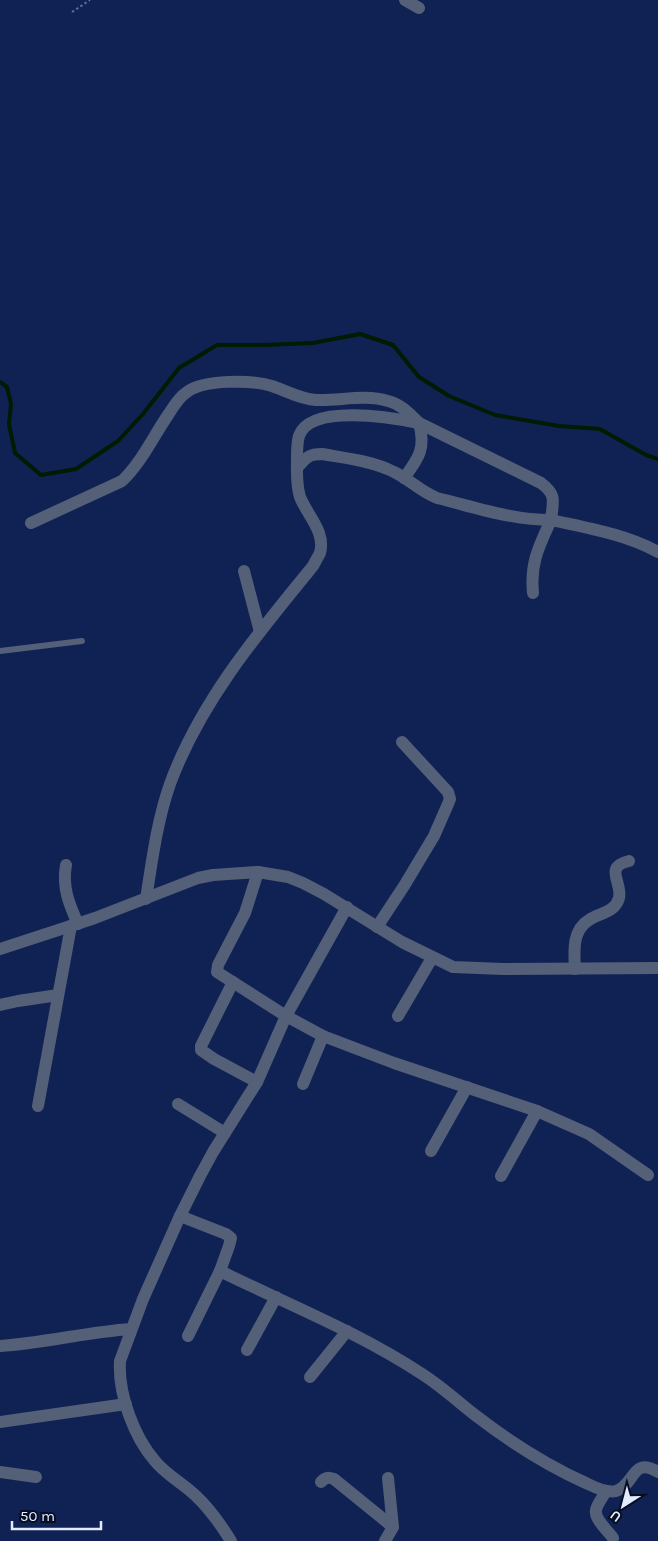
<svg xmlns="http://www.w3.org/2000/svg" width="658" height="1541" font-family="Karla,sans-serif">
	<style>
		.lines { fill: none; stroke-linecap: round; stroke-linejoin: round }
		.stream { stroke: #001b01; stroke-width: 4 }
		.path { stroke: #616f96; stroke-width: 2; stroke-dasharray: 2.5 2.5; stroke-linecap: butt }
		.service { stroke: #545f78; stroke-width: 6 }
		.minor { stroke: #545f78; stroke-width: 12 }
		.tertiary { stroke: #545f78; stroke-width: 12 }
	</style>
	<rect width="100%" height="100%" fill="#102254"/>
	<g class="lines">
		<polyline class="stream" points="0,382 7,387 11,404 9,424 15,453 41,475 76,469 118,441 143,414 179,368 217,345 264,345 313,343 360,334 393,345 419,377 449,396 495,415 559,426 600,429 646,455 658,459"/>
		<polyline class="path" points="72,12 90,0"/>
		<polyline class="service" points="0,651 82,641"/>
		<g class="minor">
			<polyline points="405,0 419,8"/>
			<path d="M297,468C306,458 308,454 322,454C345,458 372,461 394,472C409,479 421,492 437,498C474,507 512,520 551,520C553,501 557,495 541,483L419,423"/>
			<path d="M404,478C419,458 426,448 419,423"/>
			<path d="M31,523L122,481C141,463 153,437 168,415C173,407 179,397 187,392C204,379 252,380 272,386C287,391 300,399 316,400C340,401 364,394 388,401C401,404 410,414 419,423C394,418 310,403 299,436C297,442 297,452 297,459C297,471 296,484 300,497C307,515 326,532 320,553C318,557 315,562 313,566C258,633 200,702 170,784C157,821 152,861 146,899"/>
			<polyline points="244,571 260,632"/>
			<path d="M533,593C530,563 539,546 551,520C587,528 625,534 658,552"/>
			<path d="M66,865C62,887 69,904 78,924"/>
			<polyline points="258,872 245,913 218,965 217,972 286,1016 323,1036 394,1063 537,1111 589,1134 648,1175"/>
			<polyline points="377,927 404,886 434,836 448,804 450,799 448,792 402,742"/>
			<path d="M575,969C574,952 572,930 589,920C599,913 615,913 619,898C623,883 603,867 629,861"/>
			<polyline points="233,982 201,1046 201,1050 214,1059 257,1082"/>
			<polyline points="0,1005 18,1001 58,995"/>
			<polyline points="398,1016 432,958"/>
			<polyline points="303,1084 323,1036"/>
			<polyline points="178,1104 225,1133"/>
			<polyline points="38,1106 71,926"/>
			<polyline points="431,1151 467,1087"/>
			<polyline points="501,1176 537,1111"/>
			<path d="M180,1216L226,1234L231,1238L229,1246L220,1271C287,1304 358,1332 422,1374C441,1386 457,1401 475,1415C510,1442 548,1466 588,1484C596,1488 607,1493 616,1491C635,1485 632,1456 658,1472"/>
			<polyline points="188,1336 220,1271"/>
			<path d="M0,1346C44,1343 87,1332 131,1329"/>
			<polyline points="247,1350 276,1297"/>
			<polyline points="310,1377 347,1331"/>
			<polyline points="0,1422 126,1404"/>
			<polyline points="0,1472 36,1477"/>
			<path d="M321,1482C326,1477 328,1477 334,1479L393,1527"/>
			<path d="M606,1491C603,1497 597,1504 596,1510C594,1519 608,1531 613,1538"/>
			<path d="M231,1541C221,1525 210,1509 196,1496C183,1483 166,1475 155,1461C134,1437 118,1394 120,1361L143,1299L180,1216L200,1176L213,1152L257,1082L286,1016L347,907"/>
			<polyline points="385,1541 393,1527 388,1478"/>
		</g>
		<polyline class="tertiary" points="0,949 95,918 198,878 213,875 258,872 288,877 303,883 324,894 402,942 453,967 503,969 658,968"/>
	</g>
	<g transform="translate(623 1506) rotate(216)" stroke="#060e24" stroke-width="4" paint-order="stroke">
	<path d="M0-4L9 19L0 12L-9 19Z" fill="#e2ebff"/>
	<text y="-8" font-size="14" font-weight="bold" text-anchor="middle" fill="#e2ebff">U</text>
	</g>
	<path d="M12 1521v8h89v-8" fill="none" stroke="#e2ebff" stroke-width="2.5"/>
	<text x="20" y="1521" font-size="15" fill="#e2ebff" stroke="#060e24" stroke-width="4" paint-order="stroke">50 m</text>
</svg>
